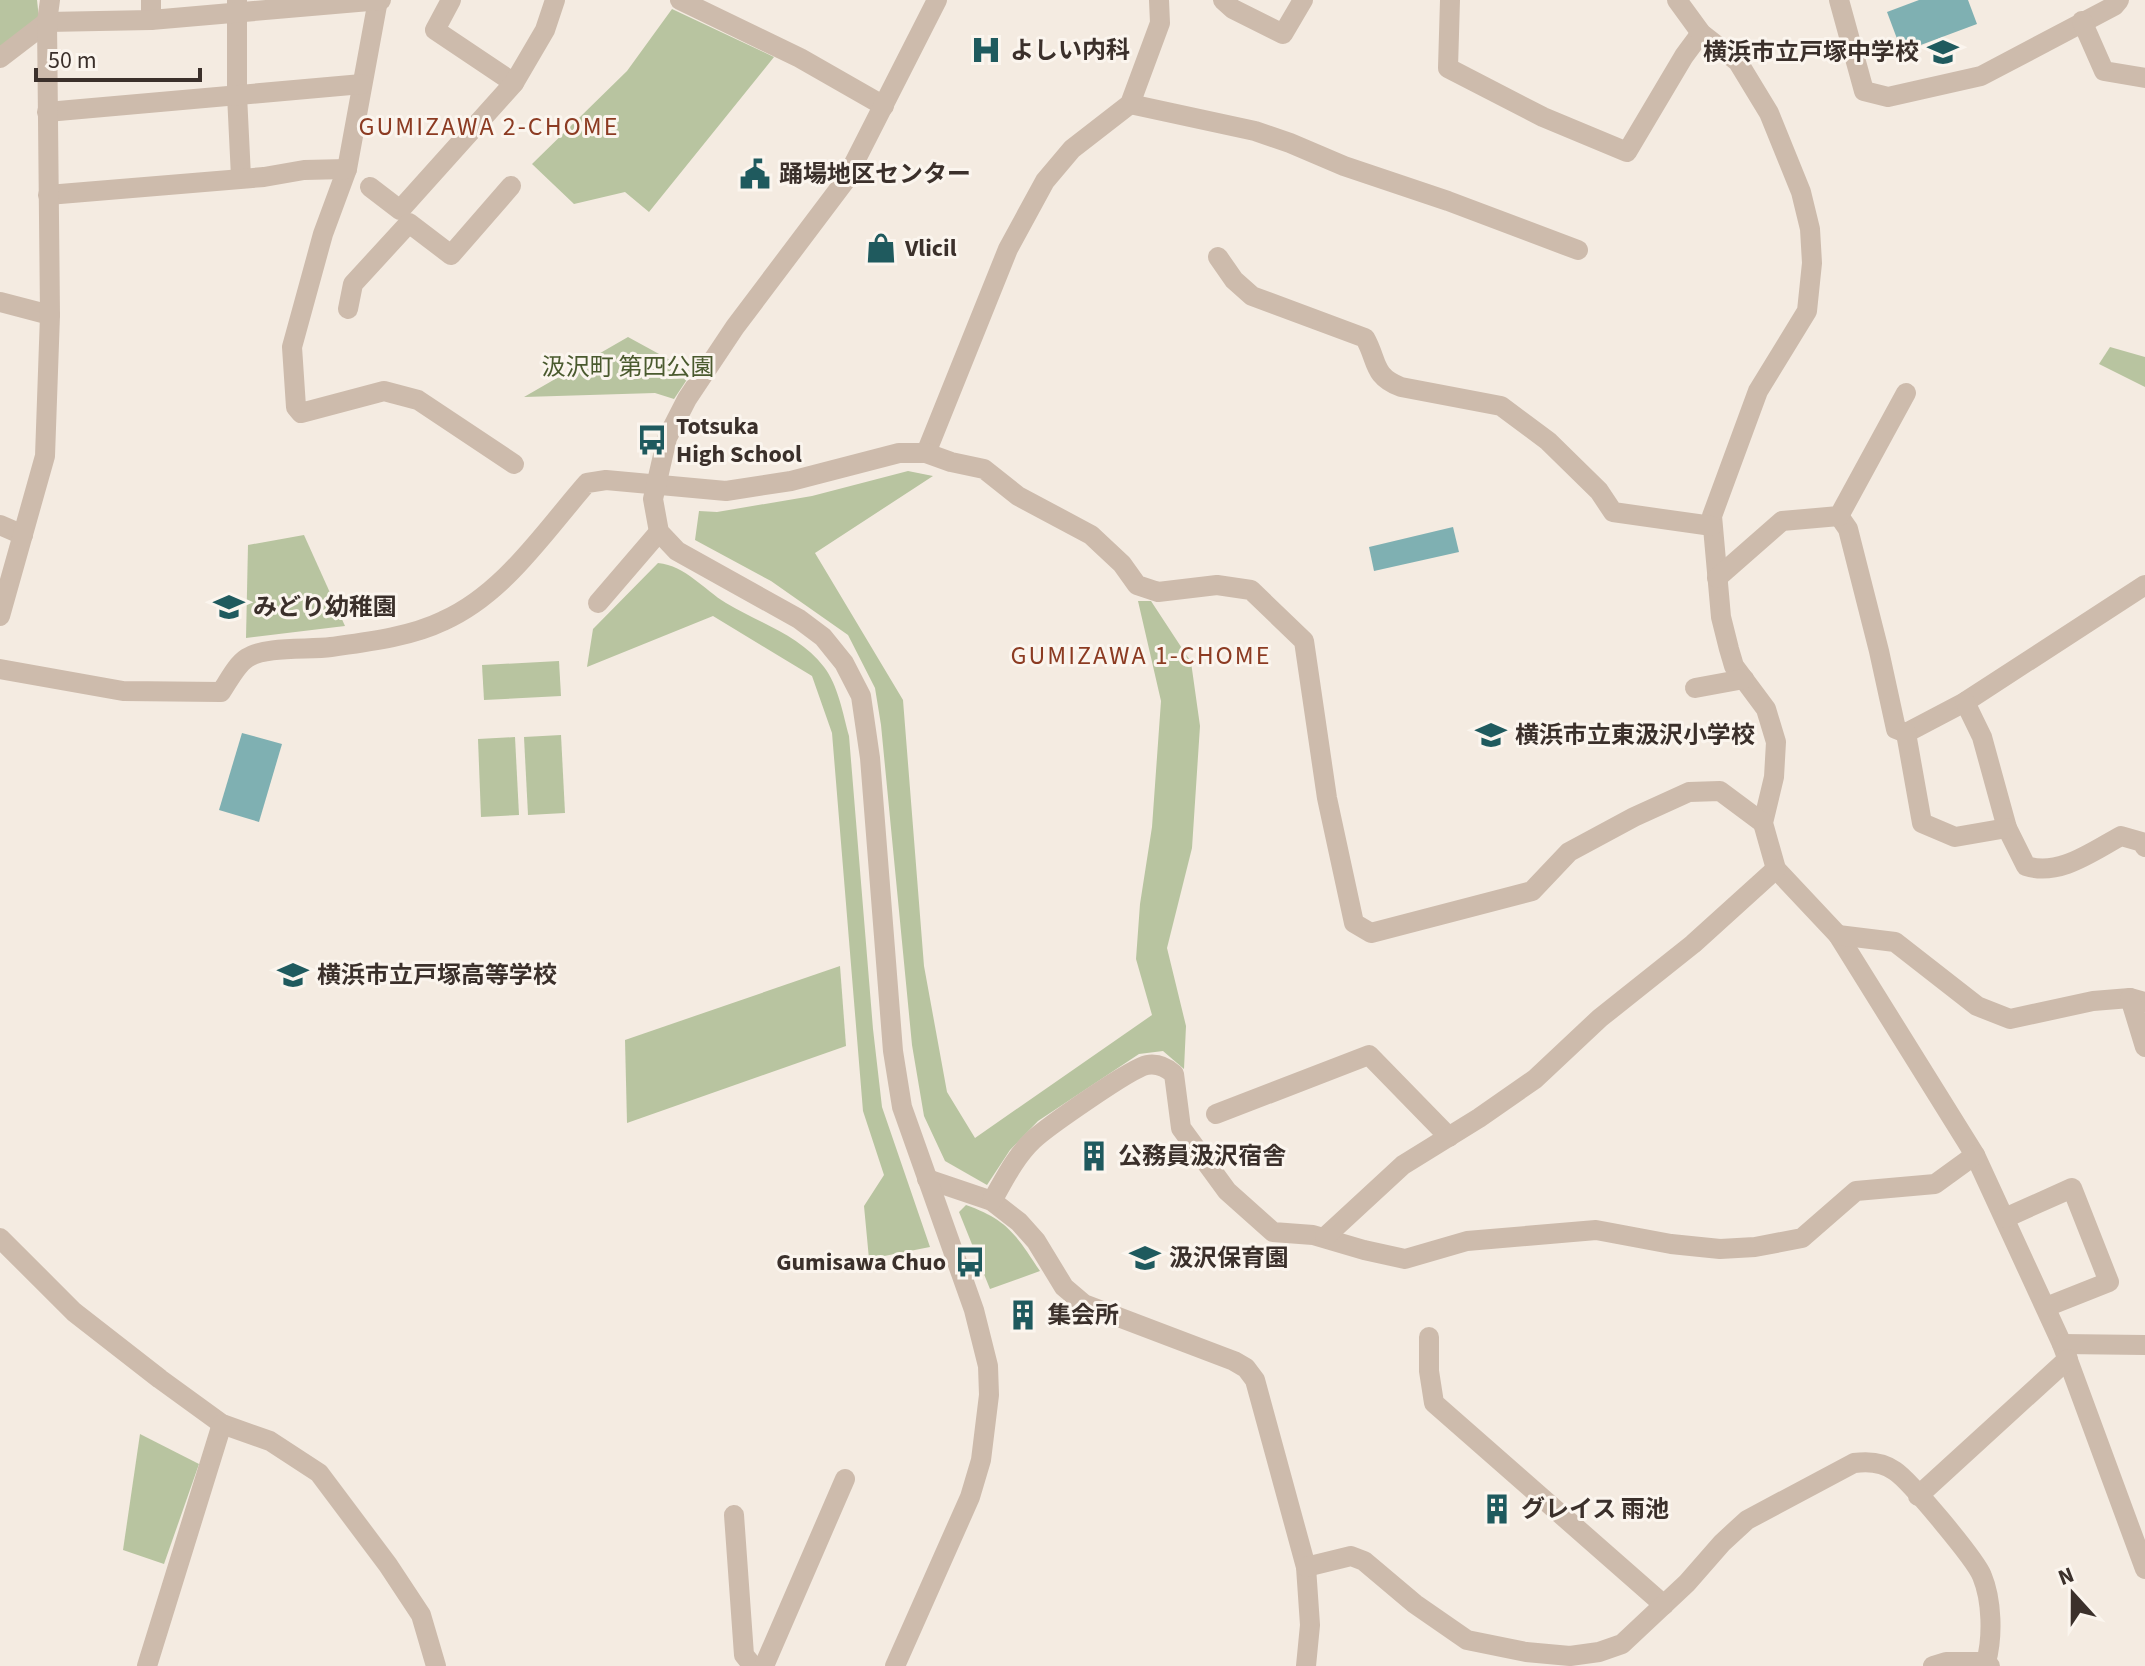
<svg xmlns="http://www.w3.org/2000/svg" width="2145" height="1666" font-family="'Source Sans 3','Noto Sans JP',sans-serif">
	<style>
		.green { fill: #b8c4a0 }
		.water { fill: #7fb0b2 }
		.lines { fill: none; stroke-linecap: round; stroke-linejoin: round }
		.minor { stroke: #cdbbac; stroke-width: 20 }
		.labels { text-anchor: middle; stroke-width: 6; stroke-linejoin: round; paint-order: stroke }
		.poi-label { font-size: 24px; font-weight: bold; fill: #3b302b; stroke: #fbf5ee; text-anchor: start }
		.park-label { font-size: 24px; fill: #4a5a2e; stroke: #fbf5ee }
		.neighbourhood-label { font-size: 26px; letter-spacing: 2px; fill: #8c3b22; stroke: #fbf5ee }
	</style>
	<rect width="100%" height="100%" fill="#f4ebe1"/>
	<g class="green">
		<polygon points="0,0 37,0 39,18 0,48"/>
		<polygon points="672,9 774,57 649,212 625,192 574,204 532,164 627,71"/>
		<polygon points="628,337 692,372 674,399 655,393 524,397"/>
		<polygon points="2110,347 2145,357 2145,387 2099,364"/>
		<polygon points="908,471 933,476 815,553 903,700 924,966 947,1092 975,1138 1152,1015 1136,959 1140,904 1152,827 1161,701 1138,601 1151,601 1191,662 1200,726 1192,848 1167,948 1186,1026 1184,1069 1163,1051 1139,1054 1038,1121 1010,1150 987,1185 945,1161 924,1116 912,1045 881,725 875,688 848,635 771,581 695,540 699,511 717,512 812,496"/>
		<polygon points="304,535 345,626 246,638 248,545"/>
		<path d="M658,563C686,566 703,589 726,603C759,623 800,635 824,667C838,685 843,714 849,736L873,1029L882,1107L930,1247L869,1259L864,1206L884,1175L863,1111L832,733L812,676L713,616L587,667L593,629Z"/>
		<polygon points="559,661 561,696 484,700 482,665"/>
		<polygon points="561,735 565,813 528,815 524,737"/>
		<polygon points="515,737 519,815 481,817 478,739"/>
		<polygon points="840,966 846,1046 627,1123 625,1040"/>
		<path d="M966,1205C1008,1220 1016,1235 1040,1271L990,1289L959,1212Z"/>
		<polygon points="140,1434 199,1464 164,1564 123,1550"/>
	</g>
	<g class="water">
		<polygon points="1919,0 1968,0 1977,24 1902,52 1887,12"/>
		<polygon points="1453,527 1459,552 1374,571 1369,547"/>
		<polygon points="242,733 282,744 259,822 219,810"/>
	</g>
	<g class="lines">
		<g class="minor">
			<polyline points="237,0 237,95 241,177"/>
			<polyline points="378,0 347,169 323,234 292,347 296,407 301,413 384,391 418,400 514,464"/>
			<polyline points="451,0 435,30 514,83"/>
			<polyline points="680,0 800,58 884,106"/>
			<polyline points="1223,0 1233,9 1283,34 1303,0"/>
			<polyline points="1450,0 1448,68 1543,117 1627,152 1684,56 1701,33"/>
			<polyline points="1677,0 1701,33 1738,62 1769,113 1801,192 1810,229 1812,263 1807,311 1758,391 1712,516 1721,617 1729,649 1734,666 1766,709 1776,742 1774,777 1763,823 1776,869 1838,935 1975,1155 2062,1344 2145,1569"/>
			<polyline points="1839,0 1864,91 1888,97 1981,76 2114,6 2119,0"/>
			<polyline points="151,20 151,0"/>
			<polyline points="2082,21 2104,71 2145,78"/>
			<polyline points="0,58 47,22 151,20 381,0"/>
			<polyline points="1130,104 1255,131 1290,143 1344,166 1448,201 1578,250"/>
			<polyline points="47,112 362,84"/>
			<polyline points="370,187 400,210 514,83 545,30 555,0"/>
			<polyline points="48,195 264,177 304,170 347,169"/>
			<path d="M1218,257L1234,280L1252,296L1365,338C1378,361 1372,376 1401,387L1501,406L1548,441L1599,491L1613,512L1712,526"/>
			<polyline points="0,302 50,315"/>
			<polyline points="348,309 353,284 409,223 451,255 511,186"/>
			<polyline points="926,453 1008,249 1045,181 1072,149 1130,104 1160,23 1159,0"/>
			<polyline points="1839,516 1848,529 1879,651 1896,729 1906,733 1965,702 2145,585"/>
			<polyline points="0,525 23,535"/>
			<polyline points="1717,578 1782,521 1839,516 1906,393"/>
			<polyline points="598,603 659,532"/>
			<polyline points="0,616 45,456 50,315 47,22 50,0"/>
			<path d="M0,669L123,691L221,692C228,682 236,665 247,658C265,646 308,650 331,647C367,642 410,637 443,621C504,594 544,532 587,483L606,480L726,491L791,481L899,453H926L951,462L984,469L1018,496L1091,535L1122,564L1137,585L1158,592L1217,585L1251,590L1304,641L1327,798L1354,923L1371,933L1532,891L1569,852L1634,817L1689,792L1720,791L1763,823"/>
			<polyline points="1695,688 1744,679"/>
			<path d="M1965,702L1982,737L2007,828L2026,866C2059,877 2093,851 2121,836L2142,842L2145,847"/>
			<polyline points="1906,733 1922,823 1955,837 2007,828"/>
			<polyline points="1838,935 1895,942 1977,1006 2010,1019 2093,1001 2130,998 2145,1002"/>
			<polyline points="2130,998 2145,1047"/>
			<polyline points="1216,1114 1369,1055 1449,1137"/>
			<polyline points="927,1179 992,1201 1019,1222 1036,1241 1064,1287 1084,1304 1234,1361 1246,1368 1255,1380 1306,1567 1310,1625 1306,1666"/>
			<path d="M992,1201C1004,1180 1015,1157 1033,1140C1047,1127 1131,1068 1147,1065C1158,1063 1166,1067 1174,1074L1181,1128L1227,1191L1273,1232L1313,1235L1364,1250L1405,1259L1467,1241L1596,1230L1671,1244L1720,1249L1755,1247L1802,1238L1856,1191L1935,1184L1975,1155"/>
			<polyline points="2005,1218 2072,1188 2109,1282 2046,1307"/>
			<polyline points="1325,1237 1403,1165 1479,1118 1535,1079 1600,1018 1693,944 1776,869"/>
			<polyline points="0,1238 74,1312 160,1379 222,1424 270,1441 319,1473 388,1565 421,1615 436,1666"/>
			<polyline points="1429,1337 1429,1371 1434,1403 1664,1605"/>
			<polyline points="2062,1344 2145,1345"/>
			<polyline points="1918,1496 2068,1359"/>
			<polyline points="734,1515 744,1655 753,1666"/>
			<path d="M1306,1567L1351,1556L1364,1561L1415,1604L1467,1640L1526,1652L1570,1656L1599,1652L1622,1644L1687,1583L1722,1543L1747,1520L1854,1463C1868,1461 1883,1462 1895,1471C1910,1481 1976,1560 1982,1576C1992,1600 1993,1637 1986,1662"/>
			<polyline points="147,1666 222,1424"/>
			<polyline points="764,1666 845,1479"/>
			<polyline points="895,1666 970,1497 981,1460 989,1395 988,1366 974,1310 902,1107 893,1051 870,758 861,696 844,663 823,637 799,619 677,551 659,532 653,499 667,438 687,399 735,327 845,181 937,0"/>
			<polyline points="1933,1666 1946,1662 1986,1662 1990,1666"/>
		</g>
	</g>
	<defs>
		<g id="hospital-bare" transform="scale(2.4)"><path d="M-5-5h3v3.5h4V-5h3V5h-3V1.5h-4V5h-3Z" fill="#1f5a5e" stroke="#fbf5ee" stroke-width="2.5" paint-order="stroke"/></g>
		<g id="school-bare" transform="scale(2.4)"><path d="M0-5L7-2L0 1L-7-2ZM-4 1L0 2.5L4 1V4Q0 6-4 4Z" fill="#1f5a5e" stroke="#fbf5ee" stroke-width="2.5" paint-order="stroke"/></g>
		<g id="civic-bare" transform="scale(2.4)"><path d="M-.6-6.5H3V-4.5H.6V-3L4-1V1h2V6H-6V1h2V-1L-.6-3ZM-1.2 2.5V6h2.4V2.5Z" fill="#1f5a5e" stroke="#fbf5ee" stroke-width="2.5" paint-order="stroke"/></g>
		<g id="shop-bare" transform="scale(2.4)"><path d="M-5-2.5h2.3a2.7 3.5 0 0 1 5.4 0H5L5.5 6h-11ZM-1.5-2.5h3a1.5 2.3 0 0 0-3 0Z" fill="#1f5a5e" stroke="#fbf5ee" stroke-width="2.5" paint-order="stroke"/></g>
		<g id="bus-bare" transform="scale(2.4)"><path d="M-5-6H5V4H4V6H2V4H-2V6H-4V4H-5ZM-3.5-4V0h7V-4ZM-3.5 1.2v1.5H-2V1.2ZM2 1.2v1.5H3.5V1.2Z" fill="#1f5a5e" stroke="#fbf5ee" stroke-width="2.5" paint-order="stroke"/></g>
		<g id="building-bare" transform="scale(2.4)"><path d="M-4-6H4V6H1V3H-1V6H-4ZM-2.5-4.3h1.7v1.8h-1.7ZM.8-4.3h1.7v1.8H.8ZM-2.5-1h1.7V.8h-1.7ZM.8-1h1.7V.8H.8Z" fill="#1f5a5e" stroke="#fbf5ee" stroke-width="2.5" paint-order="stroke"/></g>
	</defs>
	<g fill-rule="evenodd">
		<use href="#hospital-bare" x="986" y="50"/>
		<use href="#school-bare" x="1943" y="52"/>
		<use href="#civic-bare" x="755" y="174"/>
		<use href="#shop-bare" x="881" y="248"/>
		<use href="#bus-bare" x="652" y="440"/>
		<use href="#school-bare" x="229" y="607"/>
		<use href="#school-bare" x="1491" y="735"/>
		<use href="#school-bare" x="293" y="975"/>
		<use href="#building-bare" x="1094" y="1156"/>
		<use href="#school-bare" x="1145" y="1258"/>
		<use href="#bus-bare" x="970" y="1262"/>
		<use href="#building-bare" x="1023" y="1315"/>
		<use href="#building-bare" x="1497" y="1509"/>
	</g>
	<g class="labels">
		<g class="poi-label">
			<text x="1010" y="58">よしい内科</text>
			<text x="1919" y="60" text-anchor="end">横浜市立戸塚中学校</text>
			<text x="779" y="182">踊場地区センター</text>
			<text x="905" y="256">Vlicil</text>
			<text x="676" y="434">Totsuka<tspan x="676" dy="28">High School</tspan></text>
			<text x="253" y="615">みどり幼稚園</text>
			<text x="1515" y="743">横浜市立東汲沢小学校</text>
			<text x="317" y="983">横浜市立戸塚高等学校</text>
			<text x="1118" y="1164">公務員汲沢宿舎</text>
			<text x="1169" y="1266">汲沢保育園</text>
			<text x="946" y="1270" text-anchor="end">Gumisawa Chuo</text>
			<text x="1047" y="1323">集会所</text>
			<text x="1521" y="1517">グレイス 雨池</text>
		</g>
		<g class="park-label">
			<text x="628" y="375">汲沢町 第四公園</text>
		</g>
		<g class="neighbourhood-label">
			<text x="489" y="135">GUMIZAWA 2-CHOME</text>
			<text x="1141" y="664">GUMIZAWA 1-CHOME</text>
		</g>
	</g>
	<g transform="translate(2073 1594) rotate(339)" stroke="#fbf5ee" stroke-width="6" paint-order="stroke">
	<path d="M0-6L14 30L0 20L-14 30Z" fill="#3b302b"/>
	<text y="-12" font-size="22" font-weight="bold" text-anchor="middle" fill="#3b302b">N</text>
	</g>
	<path d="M36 68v12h164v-12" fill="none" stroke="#3b302b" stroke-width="4"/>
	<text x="48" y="68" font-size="24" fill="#3b302b" stroke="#fbf5ee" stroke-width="6" paint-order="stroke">50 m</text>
</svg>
